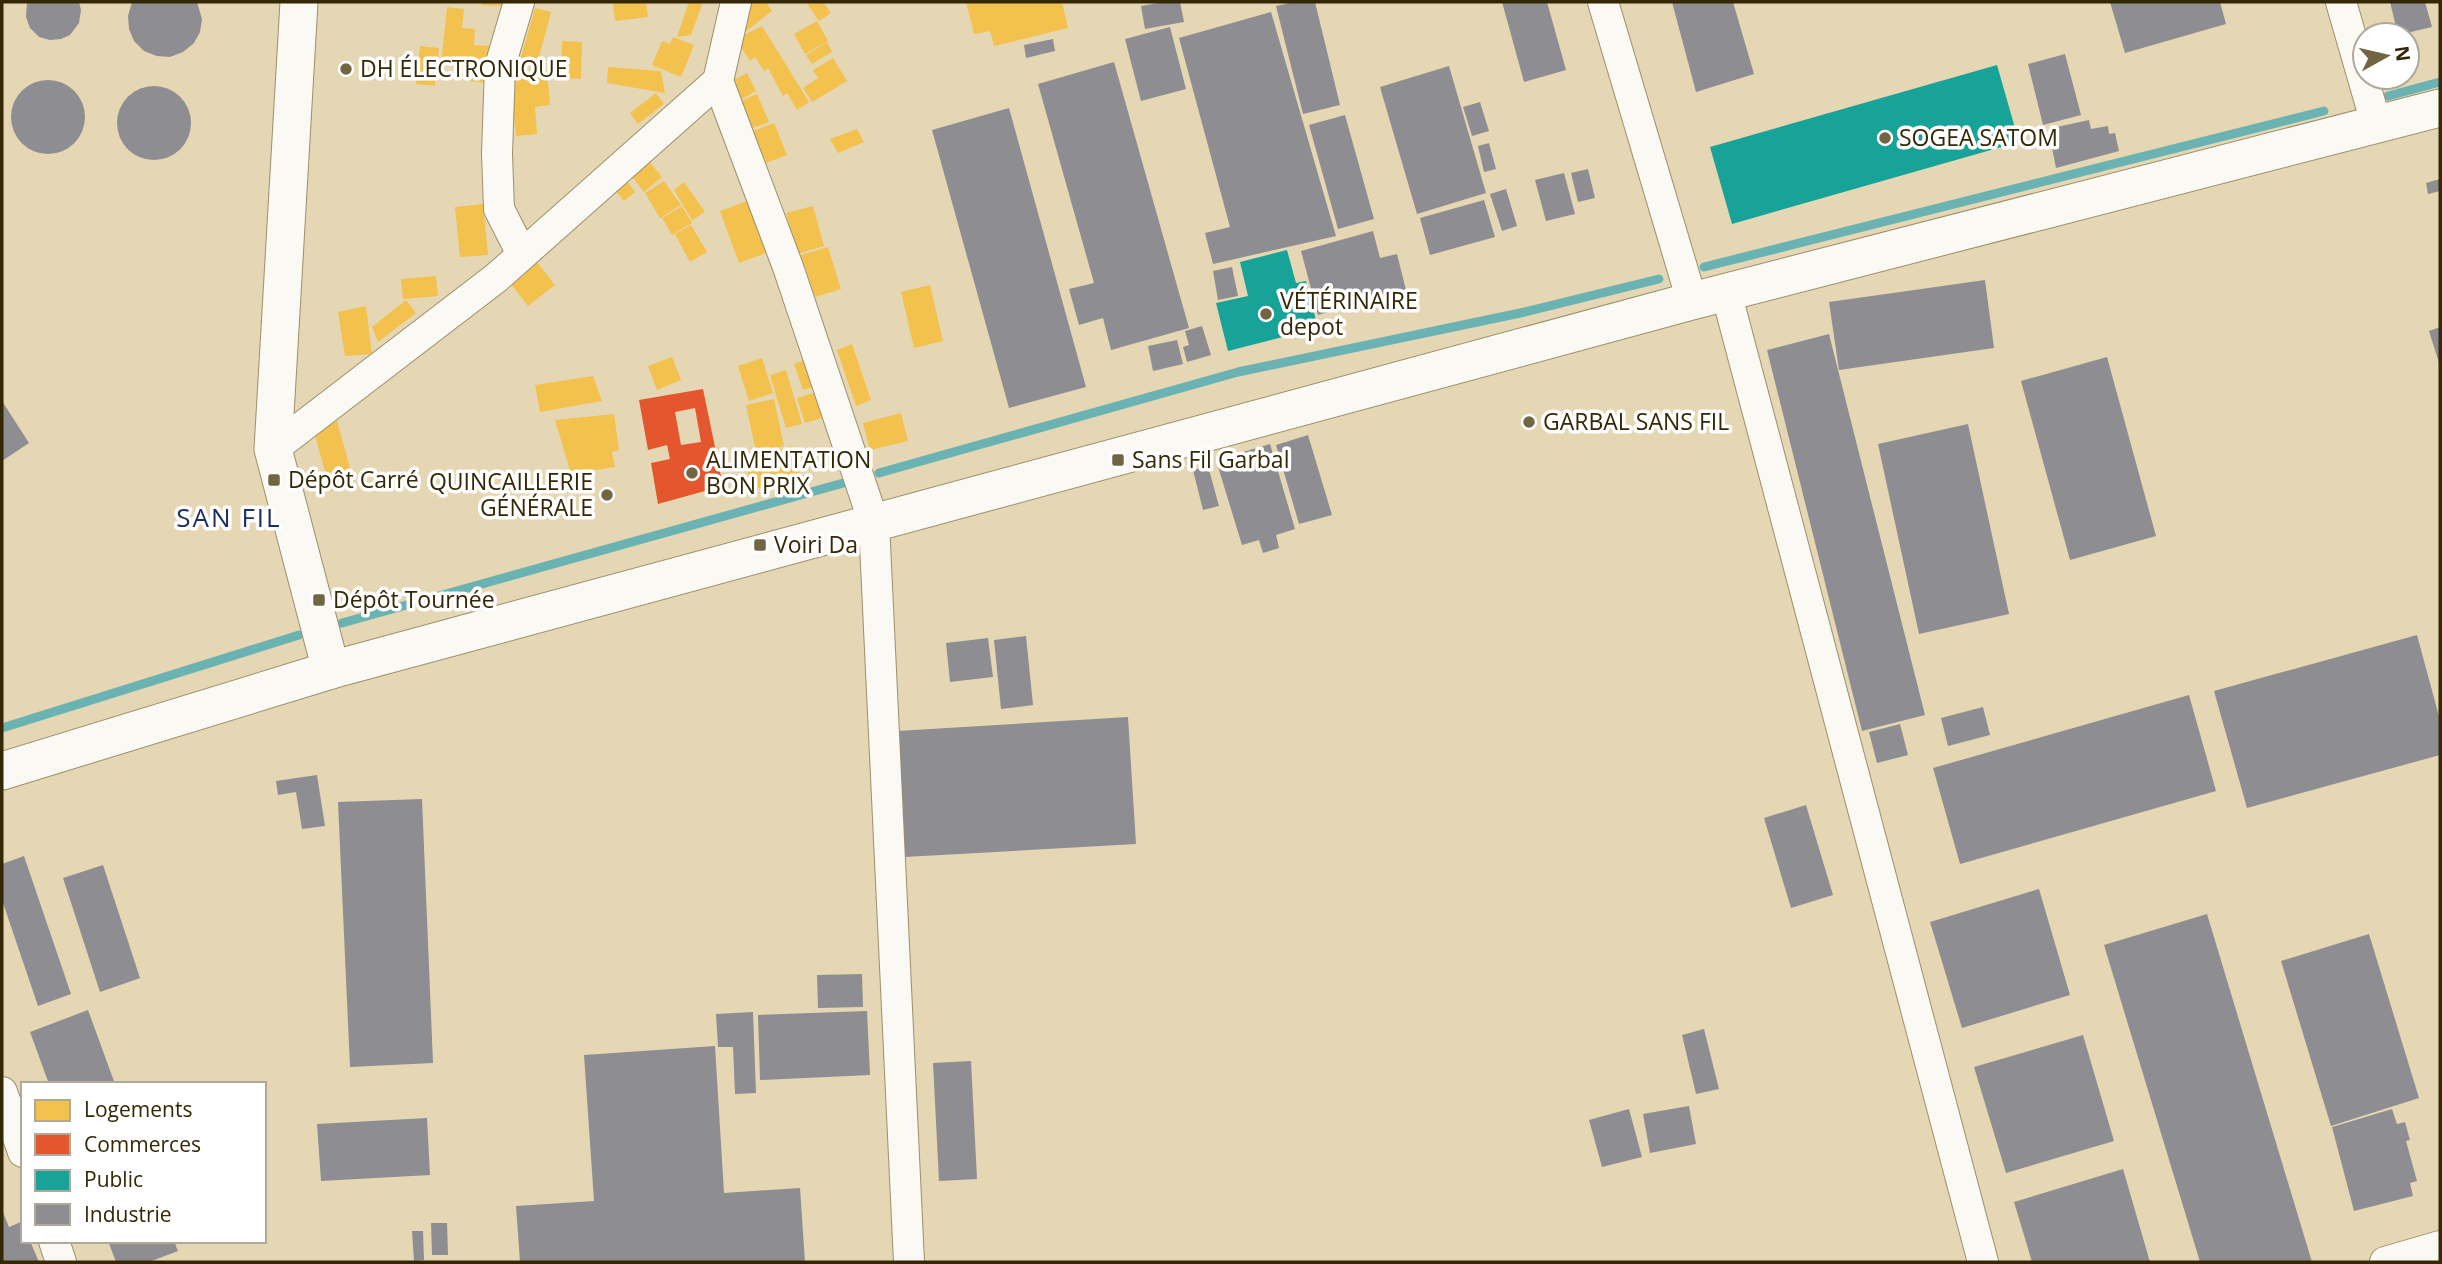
<svg xmlns="http://www.w3.org/2000/svg" width="2442" height="1264" font-family="'Open Sans',sans-serif">
	<style>
		.homes { fill: #f2c14e }
		.shops { fill: #e4572e; fill-rule: evenodd }
		.public { fill: #17a398 }
		.industry { fill: #8d8d92 }
		.lines { fill: none; stroke-linecap: round; stroke-linejoin: round }
		.stream { stroke: #6bb3b3; stroke-width: 9 }
		.minor-casing { stroke: #9b8f6c; stroke-width: 32 }
		.tertiary-casing { stroke: #9b8f6c; stroke-width: 39 }
		.minor { stroke: #fbf9f4; stroke-width: 30 }
		.tertiary { stroke: #fbf9f4; stroke-width: 37 }
		.poi-dot { fill: #726542; stroke: #fff; stroke-width: 2.5 }
		.labels { text-anchor: middle; stroke-width: 7; stroke-linejoin: round; paint-order: stroke }
		.poi-label { font-size: 23px; fill: #342704; stroke: #fff; text-anchor: start }
		.quarter-label { font-size: 26px; letter-spacing: 2px; fill: #1e2f67; stroke: #fff }
	</style>
	<rect width="100%" height="100%" fill="#e6d7b4"/>
	<g class="homes">
		<polygon points="481,2 505,2 505,6 481,5"/>
		<polygon points="613,2 646,2 648,17 615,21"/>
		<polygon points="689,2 703,2 691,35 677,37"/>
		<polygon points="745,2 766,2 772,11 736,39 762,26 809,102 797,110 787,93 783,96 768,68 764,71 755,57 750,61 736,39"/>
		<polygon points="806,2 823,2 831,13 819,21"/>
		<polygon points="966,2 1062,2 1068,28 994,46 990,31 974,34"/>
		<polygon points="447,7 464,9 462,28 475,29 474,45 491,46 487,83 470,81 472,68 441,65"/>
		<polygon points="535,8 551,12 538,61 521,57"/>
		<polygon points="817,21 828,41 805,54 794,34"/>
		<polygon points="673,37 694,45 681,77 652,65 662,41 670,44"/>
		<polygon points="562,41 582,42 581,79 561,78"/>
		<polygon points="827,42 832,52 812,64 806,55"/>
		<polygon points="420,46 439,48 435,86 416,84"/>
		<polygon points="833,58 847,81 812,102 803,88 818,78 813,70"/>
		<polygon points="608,67 661,71 665,93 607,83"/>
		<polygon points="547,70 550,105 535,107 537,134 516,136 510,74"/>
		<polygon points="747,73 756,91 742,99 732,81"/>
		<polygon points="656,93 664,104 638,124 630,113"/>
		<polygon points="757,94 769,122 753,128 741,101"/>
		<polygon points="774,123 787,155 766,163 753,131"/>
		<polygon points="857,129 864,142 838,153 830,139"/>
		<polygon points="647,159 662,177 644,192 629,173"/>
		<polygon points="626,180 635,192 624,201 614,189"/>
		<polygon points="664,181 681,205 660,218 645,193"/>
		<polygon points="684,182 705,212 692,220 674,190"/>
		<polygon points="747,201 766,253 739,263 720,211"/>
		<polygon points="483,204 488,255 460,257 455,207"/>
		<polygon points="682,206 692,223 672,235 662,218"/>
		<polygon points="813,206 824,246 798,254 786,213"/>
		<polygon points="691,225 707,252 690,262 675,234"/>
		<polygon points="828,247 841,289 815,297 801,255"/>
		<polygon points="533,257 555,285 528,306 506,278"/>
		<polygon points="436,276 438,296 403,299 401,279"/>
		<polygon points="930,285 943,341 914,348 901,292"/>
		<polygon points="406,300 416,313 378,342 372,327"/>
		<polygon points="366,306 372,354 345,356 338,312"/>
		<polygon points="852,344 871,400 856,406 837,350"/>
		<polygon points="672,357 681,380 657,390 648,366"/>
		<polygon points="762,358 773,393 749,401 738,366"/>
		<polygon points="807,359 816,386 803,390 794,364"/>
		<polygon points="786,370 802,424 786,428 770,375"/>
		<polygon points="593,376 602,401 540,412 535,385"/>
		<polygon points="820,391 828,416 805,423 797,398"/>
		<polygon points="774,399 784,446 756,452 746,405"/>
		<polygon points="901,413 908,441 870,450 863,423"/>
		<polygon points="614,414 619,450 612,452 615,467 571,474 555,420"/>
		<polygon points="337,421 355,486 330,491 314,431"/>
		<polygon points="792,446 800,477 752,490 744,459"/>
	</g>
	<path class="shops" d="M703,389L723,486L658,504L651,463L670,459L667,445L648,450L639,400ZM695,408L701,442L681,445L675,412Z"/>
	<g class="public">
		<polygon points="1997,65 2019,142 1732,224 1710,147"/>
		<polygon points="1287,250 1296,283 1306,281 1318,328 1228,351 1216,303 1248,296 1240,262"/>
	</g>
	<g class="industry">
		<polygon points="27,2 79,2 81,10 79,23 70,35 61,39 50,40 39,37 30,28 26,17"/>
		<polygon points="132,2 197,2 202,19 200,32 194,43 183,52 170,57 157,56 144,51 134,41 129,29 128,16"/>
		<polygon points="1164,2 1180,2 1184,22 1145,29 1141,6"/>
		<polygon points="1295,2 1315,2 1340,105 1303,114 1276,6"/>
		<polygon points="1502,2 1547,2 1566,70 1524,82"/>
		<polygon points="1672,2 1733,2 1754,74 1696,92"/>
		<polygon points="2110,2 2220,2 2226,24 2125,53"/>
		<polygon points="2390,2 2425,2 2432,27 2398,35"/>
		<polygon points="1271,12 1336,236 1213,264 1205,233 1230,227 1179,38"/>
		<polygon points="1170,27 1186,89 1141,101 1125,39"/>
		<polygon points="1053,39 1055,51 1026,58 1024,45"/>
		<polygon points="2065,54 2081,115 2043,125 2028,64"/>
		<polygon points="1114,62 1189,328 1111,350 1103,318 1079,325 1069,289 1094,283 1038,84"/>
		<polygon points="1449,66 1486,193 1417,214 1380,87"/>
		<circle cx="48" cy="117" r="37"/>
		<circle cx="154" cy="123" r="37"/>
		<polygon points="1480,102 1489,131 1472,136 1463,107"/>
		<polygon points="1009,108 1086,387 1009,408 932,130"/>
		<polygon points="1345,115 1374,219 1338,229 1309,125"/>
		<polygon points="2089,120 2091,129 2108,126 2109,134 2115,133 2119,151 2056,168 2051,143 2059,141 2057,127"/>
		<polygon points="1489,143 1496,169 1484,172 1478,146"/>
		<polygon points="1588,169 1595,198 1578,202 1571,173"/>
		<polygon points="1564,173 1575,214 1546,221 1535,180"/>
		<polygon points="2440,179 2440,191 2428,194 2426,183"/>
		<polygon points="1506,189 1517,226 1502,231 1490,194"/>
		<polygon points="1484,200 1495,237 1430,255 1420,218"/>
		<polygon points="1373,231 1380,258 1397,254 1406,290 1318,315 1301,251"/>
		<polygon points="1232,267 1238,296 1218,300 1213,271"/>
		<polygon points="1985,280 1994,348 1839,370 1829,302"/>
		<polygon points="1202,326 1211,355 1187,362 1183,347 1189,345 1185,331"/>
		<polygon points="2440,327 2440,366 2429,331"/>
		<polygon points="1829,334 1925,715 1862,731 1767,350"/>
		<polygon points="1177,340 1183,364 1153,371 1148,346"/>
		<polygon points="2107,357 2156,536 2070,560 2021,381"/>
		<polygon points="2,401 29,443 2,461"/>
		<polygon points="1968,424 2009,614 1919,634 1878,444"/>
		<polygon points="1308,435 1332,515 1299,524 1276,445"/>
		<polygon points="1270,444 1295,529 1276,535 1279,548 1263,553 1259,540 1242,545 1216,460"/>
		<polygon points="1208,466 1219,506 1203,510 1193,470"/>
		<polygon points="2417,635 2440,720 2440,755 2247,808 2214,691"/>
		<polygon points="1026,636 1033,705 1001,709 994,640"/>
		<polygon points="988,638 993,677 950,682 946,643"/>
		<polygon points="2189,695 2216,791 1960,864 1933,768"/>
		<polygon points="1983,707 1990,735 1948,746 1941,718"/>
		<polygon points="1128,717 1136,844 905,857 897,731"/>
		<polygon points="1900,724 1908,755 1877,763 1869,732"/>
		<polygon points="317,775 325,826 302,829 296,792 278,795 276,781"/>
		<polygon points="422,799 433,1063 350,1067 338,802"/>
		<polygon points="1806,805 1833,895 1791,908 1764,818"/>
		<polygon points="24,856 71,994 38,1006 2,900 2,864"/>
		<polygon points="103,865 140,978 100,992 63,878"/>
		<polygon points="2039,889 2070,995 1962,1028 1930,922"/>
		<polygon points="2207,914 2312,1262 2200,1262 2104,945"/>
		<polygon points="2369,934 2419,1098 2331,1126 2281,961"/>
		<polygon points="862,974 863,1007 818,1008 817,975"/>
		<polygon points="88,1010 115,1084 49,1084 30,1032"/>
		<polygon points="867,1011 870,1075 760,1080 758,1015"/>
		<polygon points="753,1012 756,1093 735,1094 733,1047 718,1047 716,1014"/>
		<polygon points="1704,1029 1719,1089 1696,1094 1682,1035"/>
		<polygon points="2083,1035 2114,1141 2006,1173 1974,1067"/>
		<polygon points="715,1046 724,1193 800,1188 805,1262 520,1262 516,1206 594,1201 584,1055"/>
		<polygon points="971,1061 977,1179 939,1181 933,1063"/>
		<polygon points="1689,1106 1696,1144 1650,1153 1643,1114"/>
		<polygon points="1629,1109 1642,1157 1602,1167 1589,1120"/>
		<polygon points="2392,1109 2397,1124 2405,1122 2410,1140 2406,1141 2417,1181 2410,1183 2413,1196 2354,1211 2332,1127"/>
		<polygon points="427,1118 430,1175 321,1181 317,1124"/>
		<polygon points="2123,1169 2150,1262 2032,1262 2014,1202"/>
		<polygon points="2,1210 9,1227 23,1221 23,1241 30,1241 39,1262 2,1262"/>
		<polygon points="431,1223 447,1223 448,1255 432,1255"/>
		<polygon points="412,1231 423,1231 424,1260 414,1261"/>
		<polygon points="108,1241 174,1241 178,1251 149,1262 116,1262"/>
	</g>
	<g class="lines">
		<g class="stream">
			<polyline points="2388,96 2440,82"/>
			<polyline points="1704,267 2324,111"/>
			<polyline points="879,473 1238,372 1525,312 1659,279"/>
			<polyline points="342,623 847,482"/>
			<polyline points="2,728 299,635"/>
		</g>
		<g class="minor-casing">
			<g id="minor">
				<polyline points="519,2 500,66 497,154 499,209 522,254"/>
				<polyline points="1603,2 1692,301"/>
				<polyline points="2341,2 2376,123"/>
				<polyline points="718,81 788,267 874,523 909,1262"/>
				<polyline points="1726,292 1983,1262"/>
				<polyline points="273,449 496,278 718,81 736,2"/>
				<polyline points="2,1092 23,1152"/>
				<polyline points="54,1241 61,1262"/>
				<polyline points="2385,1262 2440,1246"/>
			</g>
		</g>
		<g class="tertiary-casing">
			<g id="tertiary">
				<polyline points="299,2 273,449 331,670"/>
				<polyline points="2,771 331,670 1692,301 2440,108"/>
			</g>
		</g>
		<use href="#minor" class="minor"/>
		<use href="#tertiary" class="tertiary"/>
	</g>
	<g class="poi-dot">
		<circle cx="346" cy="69" r="7"/>
		<circle cx="1885" cy="138" r="7"/>
		<circle cx="1266" cy="314" r="7"/>
		<circle cx="1529" cy="422" r="7"/>
		<rect x="1111" y="453" width="14" height="14" rx="3.5"/>
		<circle cx="692" cy="473" r="7"/>
		<rect x="267" y="473" width="14" height="14" rx="3.5"/>
		<circle cx="607" cy="495" r="7"/>
		<rect x="753" y="538" width="14" height="14" rx="3.5"/>
		<rect x="312" y="593" width="14" height="14" rx="3.5"/>
	</g>
	<g class="labels">
		<g class="poi-label">
			<text x="360" y="77">DH ÉLECTRONIQUE</text>
			<text x="1899" y="146">SOGEA SATOM</text>
			<text x="1280" y="309">VÉTÉRINAIRE<tspan x="1280" dy="26">depot</tspan></text>
			<text x="1543" y="430">GARBAL SANS FIL</text>
			<text x="706" y="468">ALIMENTATION<tspan x="706" dy="26">BON PRIX</tspan></text>
			<text x="1132" y="468">Sans Fil Garbal</text>
			<text x="288" y="488">Dépôt Carré</text>
			<text x="593" y="490" text-anchor="end">QUINCAILLERIE<tspan x="593" dy="26">GÉNÉRALE</tspan></text>
			<text x="774" y="553">Voiri Da</text>
			<text x="333" y="608">Dépôt Tournée</text>
		</g>
		<g class="quarter-label">
			<text x="229" y="527">SAN FIL</text>
		</g>
	</g>
	<rect width="2442" height="1264" fill="none" stroke="#342704" stroke-width="7"/>
	<rect x="21" y="1082" width="245" height="161" fill="#ffffff" stroke="#aea99b" stroke-width="2"/>
	<rect x="35" y="1100" width="35" height="21" fill="#f2c14e" stroke="#aea99b" stroke-width="2"/>
	<text x="84" y="1117" font-size="21" fill="#342704">Logements</text>
	<rect x="35" y="1134" width="35" height="21" fill="#e4572e" stroke="#aea99b" stroke-width="2"/>
	<text x="84" y="1152" font-size="21" fill="#342704">Commerces</text>
	<rect x="35" y="1170" width="35" height="21" fill="#17a398" stroke="#aea99b" stroke-width="2"/>
	<text x="84" y="1187" font-size="21" fill="#342704">Public</text>
	<rect x="35" y="1204" width="35" height="21" fill="#8d8d92" stroke="#aea99b" stroke-width="2"/>
	<text x="84" y="1222" font-size="21" fill="#342704">Industrie</text>
	<g transform="translate(2386 56) rotate(82)"><circle r="33" fill="#ffffff" stroke="#aea99b" stroke-width="2"/>
	<path d="M0-5L12 26L0 18L-12 26Z" fill="#726542"/>
	<text y="-10" font-size="19" font-weight="bold" text-anchor="middle" fill="#342704">N</text>
	</g>
</svg>
